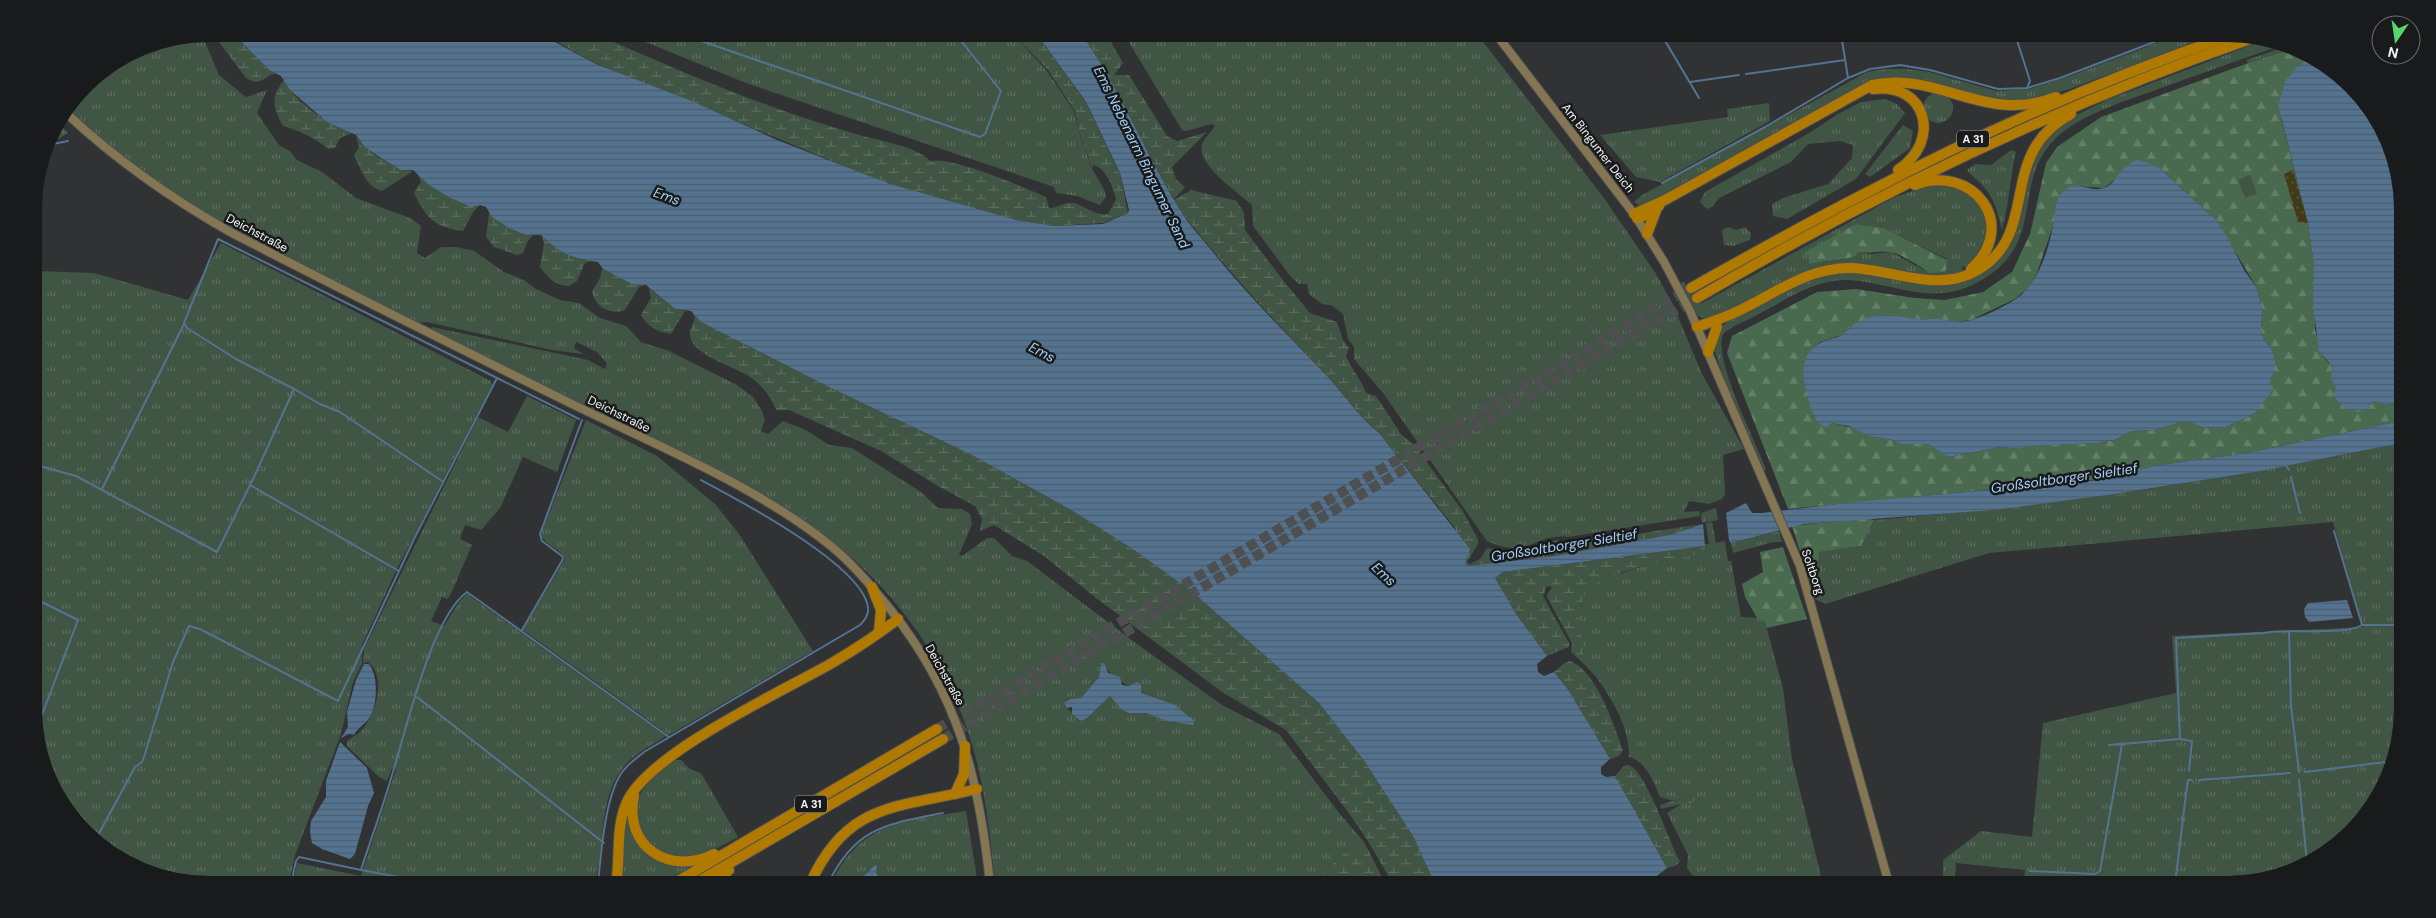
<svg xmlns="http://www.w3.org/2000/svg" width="2436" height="918" font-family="'DM Sans',sans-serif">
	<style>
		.grass { fill: url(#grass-tufts); fill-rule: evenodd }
		.forest { fill: url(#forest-firs); fill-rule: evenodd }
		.wetland { fill: url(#wetland-marsh) }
		.sand { fill: url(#sand-dots) }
		.garden { fill: #415544 }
		.water { fill: url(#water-rules) }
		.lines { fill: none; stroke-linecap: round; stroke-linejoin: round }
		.stream { stroke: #537391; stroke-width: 2 }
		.highway-tunnel { stroke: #4d4f51; stroke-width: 10; stroke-dasharray: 10 5; stroke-linecap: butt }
		.secondary-casing { stroke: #4c4e50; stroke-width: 10 }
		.highway-casing { stroke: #4c4e50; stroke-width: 12 }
		.secondary { stroke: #857653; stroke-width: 8 }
		.highway { stroke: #b07a01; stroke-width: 10 }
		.labels { text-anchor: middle; stroke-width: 5; stroke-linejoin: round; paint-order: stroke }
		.shield { fill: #191a1b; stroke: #b1b3b4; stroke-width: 1 }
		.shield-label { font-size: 11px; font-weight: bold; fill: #f2f4f5 }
		.street-label { font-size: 12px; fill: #f2f4f5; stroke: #191a1b }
		.water-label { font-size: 14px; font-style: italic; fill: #a6cff7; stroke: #191a1b }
	</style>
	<defs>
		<pattern id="grass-tufts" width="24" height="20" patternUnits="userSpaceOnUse" patternTransform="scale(1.25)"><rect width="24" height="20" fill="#415544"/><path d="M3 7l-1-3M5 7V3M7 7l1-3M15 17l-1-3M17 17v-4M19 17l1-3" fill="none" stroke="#5d6e60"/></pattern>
		<pattern id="forest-firs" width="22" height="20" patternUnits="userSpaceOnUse" patternTransform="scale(1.25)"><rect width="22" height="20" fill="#496a4e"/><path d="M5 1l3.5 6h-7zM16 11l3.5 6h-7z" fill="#648068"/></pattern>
		<pattern id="wetland-marsh" width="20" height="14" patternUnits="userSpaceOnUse" patternTransform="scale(1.25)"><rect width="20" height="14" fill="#415544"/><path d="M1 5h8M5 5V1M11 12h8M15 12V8" fill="none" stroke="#5d6e60"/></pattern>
		<pattern id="sand-dots" width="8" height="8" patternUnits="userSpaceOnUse" patternTransform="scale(1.25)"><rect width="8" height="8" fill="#423919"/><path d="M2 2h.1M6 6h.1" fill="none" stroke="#5e563b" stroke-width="1.8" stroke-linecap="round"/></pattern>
		<pattern id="water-rules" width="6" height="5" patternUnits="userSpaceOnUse" patternTransform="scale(1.25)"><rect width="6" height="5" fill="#537391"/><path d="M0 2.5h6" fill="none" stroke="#4e5c6a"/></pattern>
	</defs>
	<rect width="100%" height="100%" fill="#303234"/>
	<g class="grass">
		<polygon points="626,34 1013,34 1047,71 1074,111 1079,132 1092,169 1104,189 1106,197 1100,205 1077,196 1056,193 1054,187 746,83"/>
		<path d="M1124,34H1477L1604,198L1658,277L1673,305L1702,374L1744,449L1723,455L1725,494L1722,499L1709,504L1689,501L1684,512L1699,511L1700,516L1568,537C1536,533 1527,560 1487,541L1383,393L1354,359V347L1348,339L1343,314L1331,305L1322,304L1309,294L1307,284H1299L1291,277L1253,226L1252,205C1238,192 1193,163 1203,142C1206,136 1212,131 1215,126L1212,124L1186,131L1182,130Z"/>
		<polygon points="2180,34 2215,34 2067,90 2018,101 1996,101 1917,79 1880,79 1860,86 1824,106 1647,205 1639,205 1634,202 1642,195 1867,72 1885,69 1907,69 1929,72 1996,91 2029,89 2065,78"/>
		<path d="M202,35L219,75L246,97L267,90L257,113L279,145L290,151L297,160L322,172L356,198L410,218L421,226L417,253L425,258L441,247H456L474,251L504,272L524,280L536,289L560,300L579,303L600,318L626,326L641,342L669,351L737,385L753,397L762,411L765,420L761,431L768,434L783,421L806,430L829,445L852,448L921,492L938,508L962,509L970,514L972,524L959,555L962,556L987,538H994L1012,556L1027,561L1133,641L1222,705L1279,734L1340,814L1364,842L1361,847H1351L1317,877L1313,884H995C990,835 985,785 970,738C940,640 868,558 781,505C739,480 694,459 649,437C577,401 504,366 431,331L432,327L588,360L605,369L607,364L597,352L576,342L574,348L583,354L552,350L427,322L417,323C299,265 160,206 69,109L93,77L142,47ZM1101,664H1105C1111,681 1127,683 1140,692C1153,701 1165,713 1177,723C1167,721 1160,717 1150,714C1135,711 1119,715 1113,697L1110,696L1087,718L1081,721L1067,708L1071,699L1081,698L1099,677Z"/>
		<path d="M2265,40L2285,44C2241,59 2197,75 2153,91C2122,102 2078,116 2055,139C2008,186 2052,248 1970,286C1928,305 1890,282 1848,280C1814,279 1786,300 1757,315C1746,321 1734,325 1724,333C1710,353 1756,442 1765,467V470L1762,469L1728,392L1715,351V338L1723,325L1771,296L1820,275L1865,273L1931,286L1958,282L1994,260L2038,146L2064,121L2107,100Z"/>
		<polygon points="2288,46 2292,49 2248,63 2246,60"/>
		<circle cx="1938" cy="108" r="15"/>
		<polygon points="1885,99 1897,104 1905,113 1856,179 1787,219 1773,216 1772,204 1783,198 1828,184 1852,158 1853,145 1840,141 1808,144 1791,162 1719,198 1712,207 1707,209 1700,202 1705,192 1811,132 1838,114 1861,102"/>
		<polygon points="1769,103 1770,121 1660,182 1636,177 1600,135 1728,117 1727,109"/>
		<polygon points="58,123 68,133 48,145 52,131"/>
		<polygon points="1903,125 1913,131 1910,148 1870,177 1865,174"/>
		<path d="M2011,150L2016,152C2010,178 2009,204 2002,230C1998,214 1994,197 1982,185C1977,180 1972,176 1967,170L1975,164L1991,165Z"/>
		<path d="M1947,185C1975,193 1997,216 1984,247C1981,254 1972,262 1967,268L1963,266L1962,271L1938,278L1844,265L1708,320L1698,316L1680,283L1684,282L1697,303H1702L1895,197L1928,186ZM1856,224L1884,228L1947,259L1928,272L1891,252L1871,254L1859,252L1856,254L1857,256C1842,261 1824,261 1809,263V256Z"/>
		<polygon points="1728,227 1736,230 1745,227 1751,233 1750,240 1733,246 1724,245 1722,230"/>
		<polygon points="221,243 491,381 492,385 396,571 362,645 362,664 353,682 341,734 295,855 289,884 209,884 178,879 112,847 77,824 37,743 35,271 94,273 188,300"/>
		<path d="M527,396L576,420L557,472L523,457L500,508L481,530L465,525L460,539L472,545L450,596L447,599L442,597L431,621L444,626L459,602L467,594L666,736C651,746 633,754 622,769C598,801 605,846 595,884H293L297,863L361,876L396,769L392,768L387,781L379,777L347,746V741C351,738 356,735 360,732C375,718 388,677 368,662L363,663L364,649L478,417L508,432Z"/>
		<path d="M586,420L657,456L715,504L739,534L813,651L669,735L523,630L565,559C561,548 545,546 541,534Z"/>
		<path d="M2401,443L2402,709L2393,765L2373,807L2334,848L2294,871L2238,884H2024L2025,870L1956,863L1955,877L1943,876V860L1981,831L2032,837L2043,723L2176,693L2172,636L2363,627L2333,522L1989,553L1825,604L1815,599L1819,552L1861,546L1874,520C1952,513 2030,506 2107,495C2206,481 2304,462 2401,443Z"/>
		<polygon points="1716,508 1718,520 1702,523 1701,513"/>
		<path d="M1712,522L1716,543L1725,541L1728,561H1731L1741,617L1761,618L1765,622L1783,688L1792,759L1823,884H1699L1687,868L1688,855L1667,813L1681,804L1695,802L1690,796L1673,801L1660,797C1654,783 1646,761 1629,757C1630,729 1613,700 1596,677C1593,673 1589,670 1586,666C1579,656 1579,601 1585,590C1592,579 1612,576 1623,573C1648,565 1678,552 1705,555V544H1709L1706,523Z"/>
		<polygon points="1779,531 1782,542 1773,542 1733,553 1731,543"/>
		<path d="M674,760H681L690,769L701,773L738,837C721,846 705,856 685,858C656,861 626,827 638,799C645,782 660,771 674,760Z"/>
		<polygon points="628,805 641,846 697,864 663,884 618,884"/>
		<path d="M966,811L978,884H831C860,821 906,821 966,811Z"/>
		<polygon points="1375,879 1383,879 1388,884 1337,884 1349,880 1370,882"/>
	</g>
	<g class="forest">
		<path d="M2292,49L2308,59L2305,61L2281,118L2308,223L2314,266L2315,330L2325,359L2333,367C2328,392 2349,396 2368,408L2374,401L2386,405L2401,401V421L2247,453L2153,466L2112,478L1788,509L1727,353L1732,336L1817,292L1856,289L1915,298L1945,300L1983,292L2012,272L2030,234L2046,163L2057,147L2101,117L2248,63ZM2157,166L2216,220L2257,288L2262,310L2261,331L2264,340L2271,348L2274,373L2270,378V383L2254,414L2226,427L2204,428L2187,421L2181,422L2155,430L2132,431L2114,440L2098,443L2031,446L2020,449L2000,447L1954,456L1947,455L1928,444H1900L1893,440L1869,436L1855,428L1831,423L1814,417L1809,397L1804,362L1811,350L1820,342L1842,335L1849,328L1884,315L1919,319H1940L1955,322L1971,320L2015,299L2030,286L2037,273L2053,226L2058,200L2073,186L2104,188L2114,180Z"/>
		<path d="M1856,224L1884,228L1947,260L1946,270L1943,272L1929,273C1922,267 1899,253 1890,252C1880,250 1871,254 1859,252L1856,254L1857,256C1841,261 1825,260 1809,264V256L1804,254L1805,252Z"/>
		<polygon points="1866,518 1874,520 1861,546 1819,552 1815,599 1792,526"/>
		<polygon points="1783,547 1807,619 1767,628 1765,622 1757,618 1745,597 1742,584 1763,572 1760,552"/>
	</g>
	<g class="wetland">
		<path d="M213,34H234L269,70L276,73C262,77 261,88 246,78Z"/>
		<path d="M543,34H589L609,40C691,76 776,112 863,136C881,141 918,147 930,161C952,156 1023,187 1046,197L1049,208C1057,208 1063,202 1073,203C1087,206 1094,216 1108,214L1116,199C1112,185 1107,170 1094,165L1092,168L1079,131L1075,111L1048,70L1013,34H1037L1086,103L1120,174L1128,213L1103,223L1054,226L1015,220L890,185L595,63Z"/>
		<path d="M1081,34H1096L1094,40H1110L1123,63L1114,75H1129L1167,136L1177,141L1207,132L1172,167L1176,179L1185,187L1174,199C1142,145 1118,85 1081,34Z"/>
		<path d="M284,80C298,105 326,122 352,133L340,138L335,148L328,149C315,138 300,131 283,126C273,107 270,97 284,80Z"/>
		<path d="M356,136C370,153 391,169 413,171L382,191C366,187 360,168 354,155L359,147Z"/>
		<path d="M418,174L429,185L471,207L480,205L473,212L463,231C434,227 427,219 414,193L421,182Z"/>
		<path d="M1191,190L1237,201L1244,213L1245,230L1282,279L1310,313L1337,322L1343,340L1349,348L1346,356C1352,370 1361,379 1366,393L1376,396L1401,434L1414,445L1462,510L1478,539V544L1467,562L1470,564L1480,559L1487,548L1532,555L1540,551H1555L1560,547L1548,544L1555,540L1579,544L1582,539L1618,533L1637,534L1701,524L1669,535L1555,556L1468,566L1465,563L1455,528L1379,433C1358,416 1344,393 1325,374C1276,323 1229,272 1185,217L1174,200Z"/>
		<path d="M489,212C496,222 520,235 533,235L528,241L523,253L517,255L494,247L486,237Z"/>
		<path d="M541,235C557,250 569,258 591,261L585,263L577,281L569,286C556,286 548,278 540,267L544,242Z"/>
		<path d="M602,269L634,285H645L639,287L624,311C609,314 596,308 592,292L600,278Z"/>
		<path d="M649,288L675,309L685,311L671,334C657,332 648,327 641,315L651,298Z"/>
		<path d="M692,312L701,322L831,388L972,455L1073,511L1131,548L1190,590L1319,703L1365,762L1413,836L1435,884H1393L1368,841L1348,812L1286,730L1222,692L1096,598L1044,556L994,525L980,531L982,519L975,506L938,486L881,451L789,410H776C772,398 763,387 753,379C740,368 692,356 690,336C689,331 693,324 695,318Z"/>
		<path d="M1705,546V555C1687,553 1592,576 1585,592C1578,608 1581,647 1585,665L1571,652L1572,643L1548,599L1547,595L1552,587L1547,586L1543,596L1569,643V647L1547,656L1516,614L1495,578L1503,572Z"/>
		<path d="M1570,661C1596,670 1614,725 1623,750L1619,756L1610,759L1569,691L1554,672L1563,664Z"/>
		<path d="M1628,765C1646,769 1669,843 1680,861L1677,865L1667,868L1615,776L1624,766Z"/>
		<polygon points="1690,796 1696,799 1691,804 1681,804 1661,809 1660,805"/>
		<path d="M1364,842L1383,879H1375L1370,882C1351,878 1333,884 1313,884L1317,877L1351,847H1361Z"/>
	</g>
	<polygon class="sand" points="2293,170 2308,223 2298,222 2284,174"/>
	<polygon class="garden" points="2250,175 2257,194 2245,198 2238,180"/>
	<g class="water">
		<path d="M234,34H540L596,64L689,100L777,140L890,184L1016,220L1054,226L1103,224L1128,213L1129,210L1120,173L1086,102L1037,34H1081C1122,90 1146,157 1184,216C1192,228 1203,240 1212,251C1247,295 1287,334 1325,374C1344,394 1358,416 1379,433L1470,549L1465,563L1468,566L1555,556L1669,535L1703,524L1705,546L1503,572L1495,578L1516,614L1547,656L1537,664L1538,672L1544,676L1554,672L1569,691L1610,759L1601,767V774L1606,777L1615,776L1667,868L1653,879V884H1435L1413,836L1365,762L1319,703L1190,590L1131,548L1073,511L972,455L831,388L701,322L691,311L675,309L646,285H634L620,278L603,269L598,262C571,258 561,254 541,235H526L509,228L492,217L486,207L480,205L471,207L447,196L429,185L413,170H401L384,160L365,147L356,135L327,122L290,90L281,76L269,70Z"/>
		<polygon points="2308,59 2359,94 2389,142 2401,186 2401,401 2386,405 2374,401 2368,408 2359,412 2344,407 2333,395 2336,388 2331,378 2333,367 2319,351 2313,305 2314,266 2308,223 2278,105 2286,81 2296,68"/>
		<path d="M2138,160L2157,166L2216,220L2228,238L2244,270L2257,288L2262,310L2261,331L2264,340L2271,348L2275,361L2274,373L2270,379V383L2274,388L2254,414L2226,427L2204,428L2187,421L2181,422L2155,430L2132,431L2114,440L2098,443L2031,446L2020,449L2000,447L1954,456H1947L1928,444H1900L1893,440L1869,436L1849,426L1831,423L1826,428C1812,421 1811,407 1807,393C1802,374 1799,355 1820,343C1825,340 1832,339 1838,337C1845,334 1849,327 1856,323C1863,319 1876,315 1885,315C1896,315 1907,318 1919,319C1926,320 1934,318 1941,319C1952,321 1961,323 1971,320C1985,316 2004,307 2016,299C2038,283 2048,252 2053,226C2056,214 2054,199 2064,191C2077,179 2090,193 2104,188C2118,183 2118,166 2138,160Z"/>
		<polygon points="2401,421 2401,443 2260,471 2108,495 1993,510 1804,524 1731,543 1729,541 1726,513 1746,503 1752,513 1762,513 1855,502 2089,481 2112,478 2153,466 2247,453"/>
		<polygon points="2347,600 2353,618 2309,622 2305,617 2304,609 2308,603"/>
		<polygon points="1101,663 1105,664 1108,673 1120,677 1122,685 1129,686 1137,682 1141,684 1141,693 1175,705 1194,721 1193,725 1167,721 1146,713 1129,713 1121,709 1110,696 1087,718 1081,721 1072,714 1072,707 1067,708 1064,703 1071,699 1081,698 1099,677"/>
		<path d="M364,664H369C379,676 378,710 367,721C362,726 358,728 354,735L349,734L341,738L348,727L347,712L356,680Z"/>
		<polygon points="340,742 367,768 374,793 368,806 355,854 350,859 322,849 312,843 310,832 311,821 326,797 326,781"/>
		<polygon points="875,865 877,865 876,873 883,884 856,884"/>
	</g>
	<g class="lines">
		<g class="stream">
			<polyline points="681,34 980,137 985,134 1001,91 962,42"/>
			<polyline points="1661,34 1699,98"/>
			<polyline points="1841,34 1848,78"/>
			<polyline points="2015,34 2030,81 2027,88"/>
			<polyline points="1746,74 1845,60"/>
			<polyline points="1690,82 1739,75"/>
			<polyline points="48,145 68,141"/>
			<polyline points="1662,183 1765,127 1848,78 1870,69 1900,65 1930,70 1998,89 2027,88 2060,78 2175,34"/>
			<polyline points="497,378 579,419"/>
			<polyline points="294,389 320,404 340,412 442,481"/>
			<polyline points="2285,464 2289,470"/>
			<polyline points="36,465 76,476 217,552 254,477 294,389 236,359 187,328 184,323 218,239 497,378 415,537 338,701 200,629 189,626 173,662 144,757 142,762 135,767 97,837"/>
			<polyline points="2291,477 2300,513"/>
			<polyline points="250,485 399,571"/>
			<polyline points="102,489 184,324"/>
			<polyline points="36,599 78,620 37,728"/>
			<polyline points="2362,625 2402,625"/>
			<polyline points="522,630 563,559 562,556 542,541 540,534 582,420"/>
			<polyline points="2289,633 2291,706 2299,772"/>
			<polyline points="417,697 604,843"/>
			<polyline points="2180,739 2192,741 2189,771"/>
			<polyline points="2109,745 2121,744"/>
			<polyline points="2305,772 2394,761"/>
			<polyline points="2199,780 2290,773"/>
			<polyline points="2299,780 2307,863"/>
			<polyline points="123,855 172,878"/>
			<polyline points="361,870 436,884"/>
			<path d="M2030,871L2095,874L2100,871L2122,744L2180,739L2176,638L2264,633C2286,628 2345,636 2362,625L2334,531"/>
			<path d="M291,884L296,861L299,857L361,870C371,838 383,807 392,775C406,731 431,618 467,592L669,737"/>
			<path d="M598,884C601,854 605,794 623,771C629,763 637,758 644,752L860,625C865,620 869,615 868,608C864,566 737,499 701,480"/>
			<path d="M828,884C855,827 887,824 943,813"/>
			<polyline points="2175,884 2186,794 2188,780 2191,780"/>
		</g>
		<g class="highway-tunnel">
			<polyline points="937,729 1691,288"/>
			<polyline points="943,739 1697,298"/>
		</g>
		<g class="secondary-casing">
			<g id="secondary">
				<polyline points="1496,34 1634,214 1664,262 1690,311 1800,566 1889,884"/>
				<path d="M66,113C116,160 172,199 232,233C344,291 457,347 570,403C656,445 757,486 831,546C853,564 872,587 890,609C958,694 979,777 990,884"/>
			</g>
		</g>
		<g class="highway-casing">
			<g id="highway">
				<path d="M1873,89C1927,82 1942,141 1898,170"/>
				<path d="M1915,185C1973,163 2020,225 1971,269"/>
				<path d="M1634,214L1665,200L1872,85C1938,70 1985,125 2056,97"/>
				<polyline points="1637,218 1647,215 1659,206"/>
				<polyline points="1647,234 1657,208"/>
				<path d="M1691,288C1748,256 1805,224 1864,194C1982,132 2106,78 2232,35"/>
				<path d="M1697,298C1874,194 2059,105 2253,38"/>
				<path d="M1697,327C1710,322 1724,318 1736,312C1775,294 1807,267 1852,268C1897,270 1942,296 1984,266C2039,227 1998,153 2071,114"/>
				<polyline points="1708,352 1717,327"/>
				<polyline points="872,587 881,610 879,632"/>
				<polyline points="955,794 964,774 965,746"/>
				<path d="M634,796C623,847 670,876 714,854"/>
				<path d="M616,884C621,857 615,828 627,802C649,753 783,691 832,663C854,650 877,635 898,619"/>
				<polyline points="673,884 937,729"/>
				<polyline points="694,884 943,739"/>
				<polyline points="713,884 729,870"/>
				<path d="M810,884C847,801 899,808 977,789"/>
			</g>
		</g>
		<use href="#secondary" class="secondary"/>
		<use href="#highway" class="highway"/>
	</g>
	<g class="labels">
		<g class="shield">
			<rect x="1957" y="130.5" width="32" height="17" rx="4"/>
			<rect x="795" y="795.5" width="32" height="17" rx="4"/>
		</g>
		<g class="shield-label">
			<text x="1973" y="143">A 31</text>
			<text x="811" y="808">A 31</text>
		</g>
		<g class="street-label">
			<text transform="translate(1598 148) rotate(52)" y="4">Am Bingumer Deich</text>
			<text transform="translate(257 233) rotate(28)" y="4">Deichstraße</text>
			<text transform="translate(619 414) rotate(26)" y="4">Deichstraße</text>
			<text transform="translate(1813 572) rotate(71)" y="4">Soltborg</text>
			<text transform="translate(945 675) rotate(61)" y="4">Deichstraße</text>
		</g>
		<g class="water-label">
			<text transform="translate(1142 157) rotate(64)" y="5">Ems Nebenarm Bingumer Sand</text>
			<text transform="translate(667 196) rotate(20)" y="5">Ems</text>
			<text transform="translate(1042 352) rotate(27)" y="5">Ems</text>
			<text transform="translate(2064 478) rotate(-8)" y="5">Großsoltborger Sieltief</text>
			<text transform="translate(1564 545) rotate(-9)" y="5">Großsoltborger Sieltief</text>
			<text transform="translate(1384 574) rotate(43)" y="5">Ems</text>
		</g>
	</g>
	<path d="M0 0H2436V918H0ZM209 42H2227A167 167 0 0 1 2394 209V709A167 167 0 0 1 2227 876H209A167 167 0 0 1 42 709V209A167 167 0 0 1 209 42Z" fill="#191a1b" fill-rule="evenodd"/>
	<g transform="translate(2396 40) rotate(193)"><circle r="24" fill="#191a1b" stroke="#707172"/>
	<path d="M0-4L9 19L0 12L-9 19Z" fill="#59d56f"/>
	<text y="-8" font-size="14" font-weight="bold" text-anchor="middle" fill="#f2f4f5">N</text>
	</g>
</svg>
